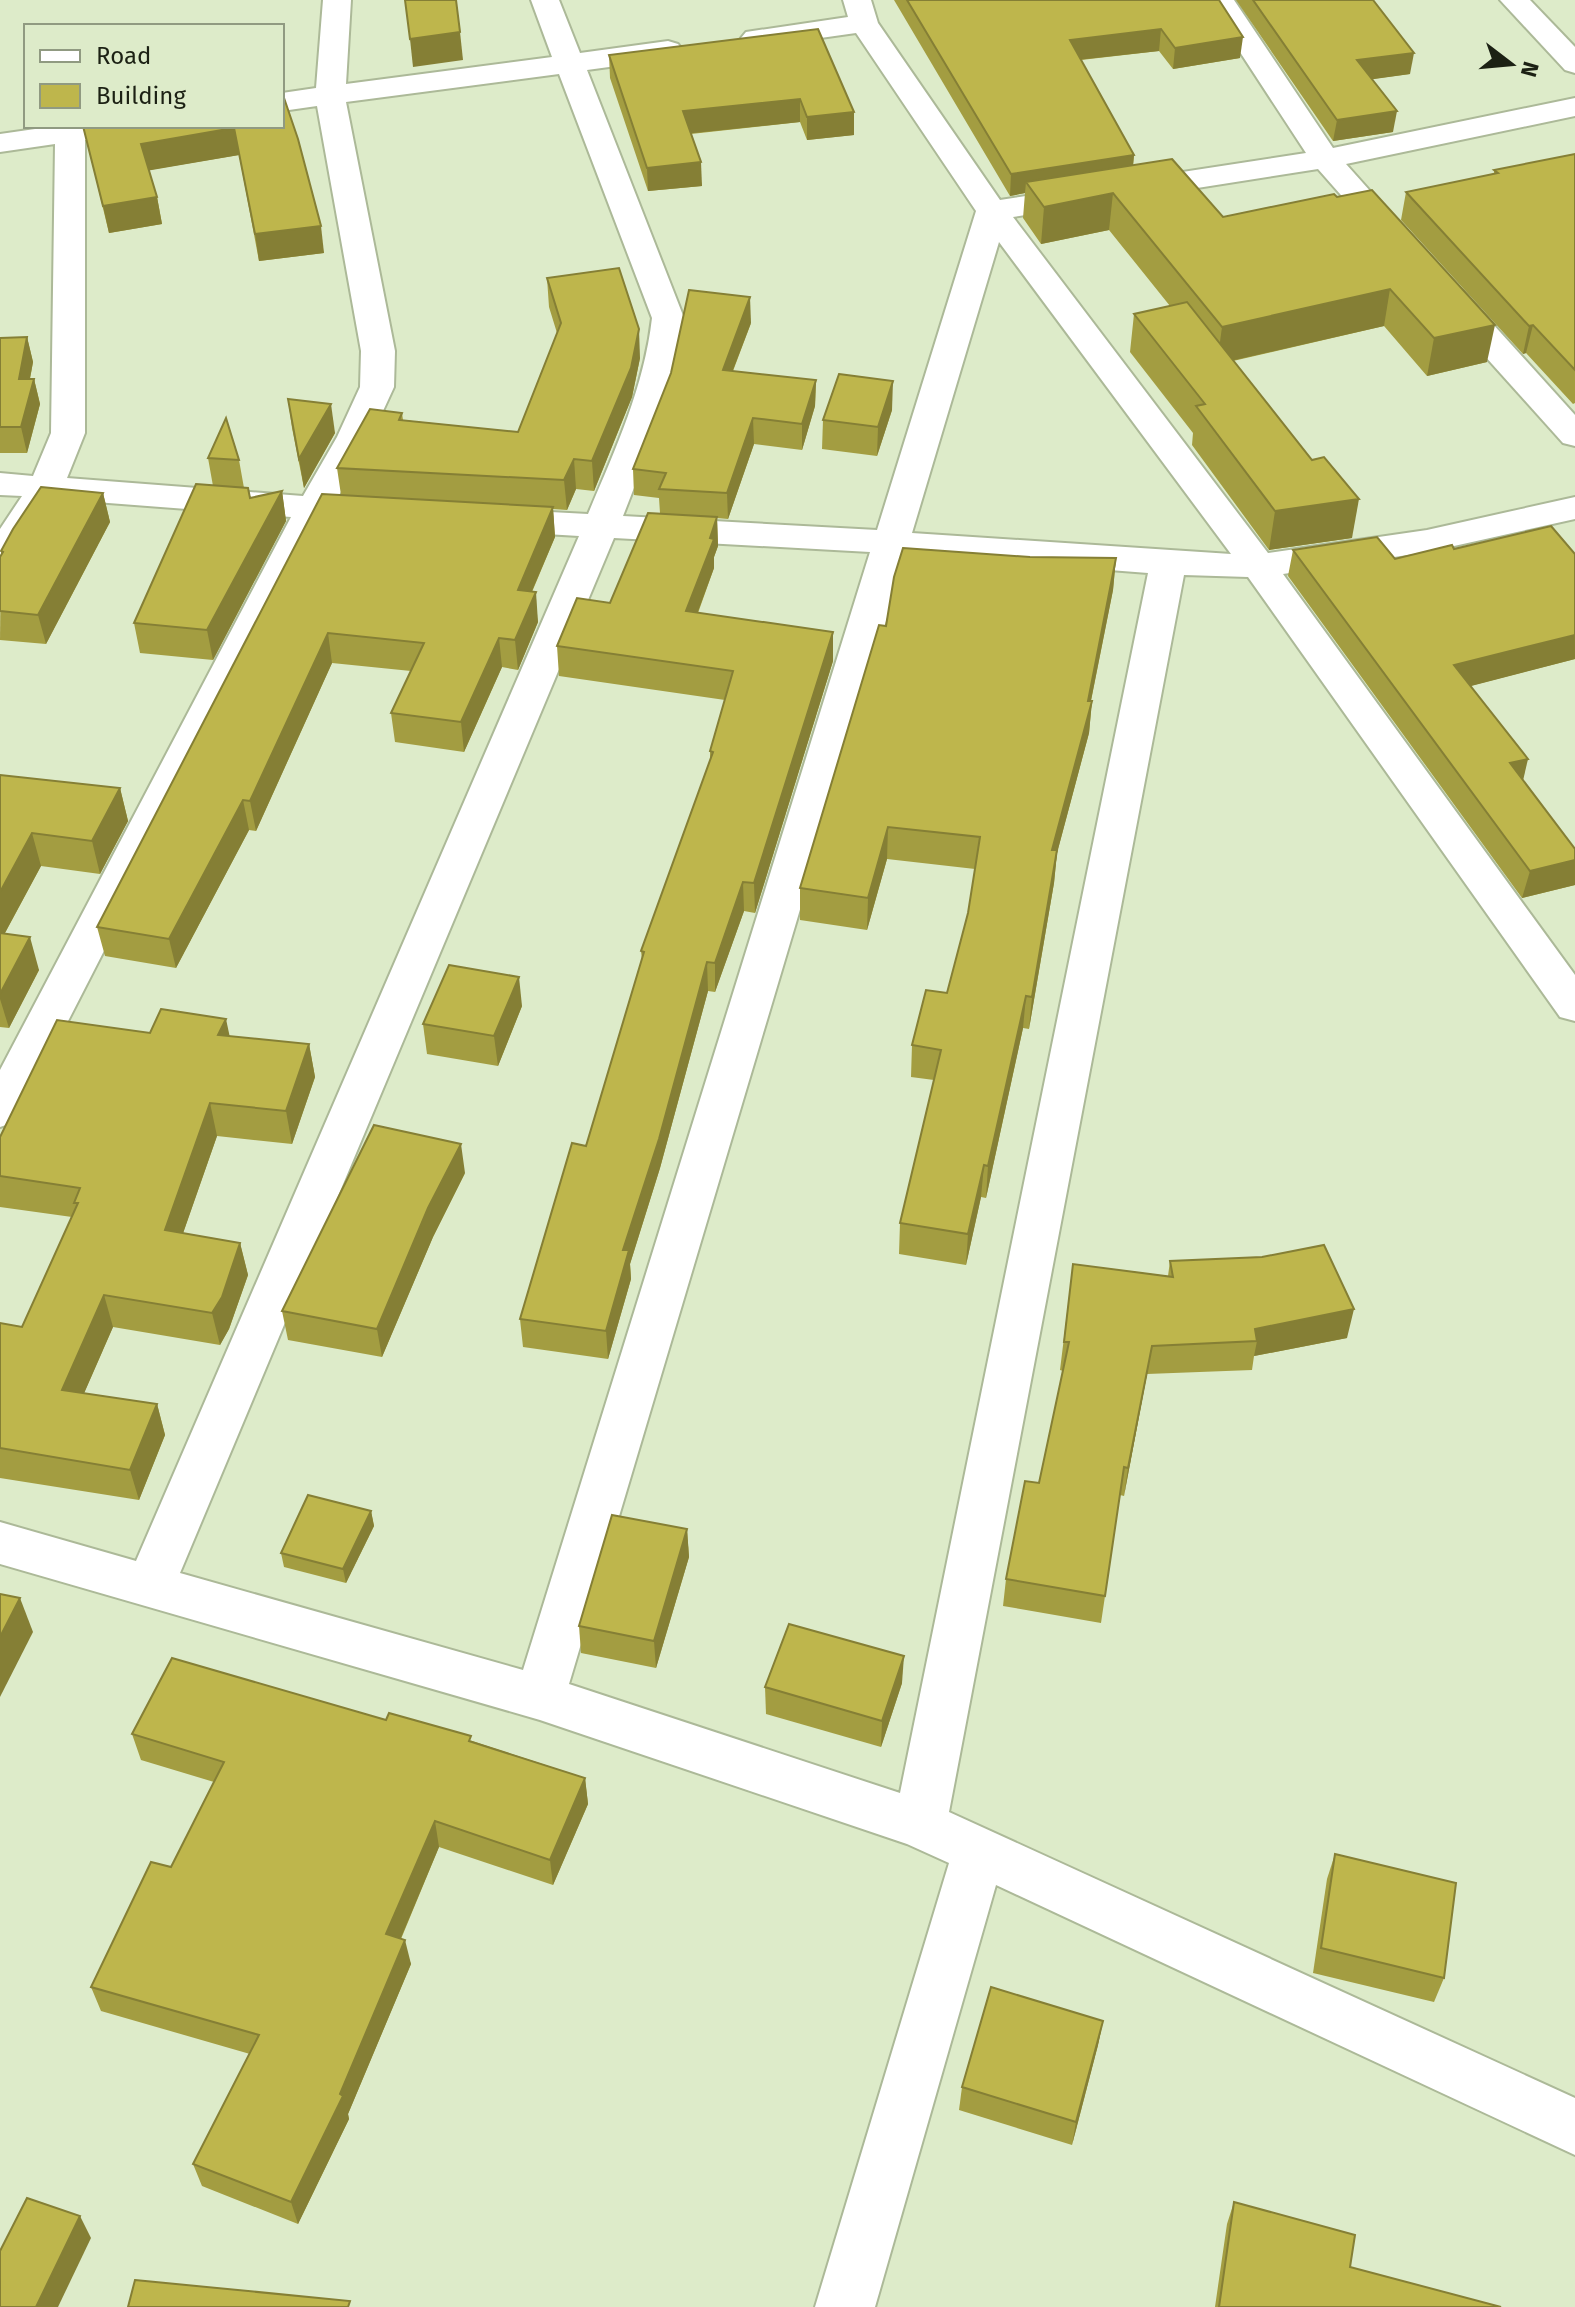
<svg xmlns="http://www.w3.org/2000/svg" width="1575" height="2307" font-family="'Fira Sans',sans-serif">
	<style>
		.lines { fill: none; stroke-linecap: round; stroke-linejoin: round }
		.minor-casing { stroke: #acb998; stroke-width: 4 }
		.minor { fill: #fff; fill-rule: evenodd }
		.wall { fill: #a39d41 }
		.shaded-wall { fill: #857f35 }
		.building { fill: #beb64c; stroke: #857f35; stroke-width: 2 }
	</style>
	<rect width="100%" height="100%" fill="#ddebc9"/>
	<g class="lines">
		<g class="minor-casing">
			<g id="minor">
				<path d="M323,0H351L346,84L552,57L531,0H559L580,53L668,41L678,44L683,50L678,56L668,59L587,70L684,318L669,398L623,516L877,530L976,211L856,33L756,47L746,44L741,38L746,32L848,17L843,0H871L878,23L1000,200L1306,153L1206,0H1234L1333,148L1575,98V116L1346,164L1412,238L1407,245L1396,248L1385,245L1318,169L1013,217L1268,553L1427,530L1575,497V519L1427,552L1283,574L1575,975V1021L1560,1017L1248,577L1184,575L949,1812L1575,2098V2155L996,1885L875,2307H815L949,1863L907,1844L540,1720L0,1564V1522L136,1561L579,536L493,531L480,528L475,520L480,512L493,509L588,514C615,450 644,388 652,318L559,74L346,102L395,351L394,387L371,437L337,499L385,504L390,512L385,520L372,523L325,519L22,1111L15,1122L0,1127V1070L291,517L56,499L13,564L0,567V529L22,496L0,495V473L33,476L51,433L55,144L0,152V134L56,126H136L132,132L85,140V433L67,478L303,496L337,437L360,387L361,351L317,106L282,111V93L316,88ZM999,242L1231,554L912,533ZM614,538L870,552L523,1670L180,1573ZM906,554L1148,573L900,1793L569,1684Z"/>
				<polygon points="1500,0 1530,0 1575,47 1575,73 1565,70"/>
				<polygon points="1451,288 1463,291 1575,415 1575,446 1563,443 1439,305 1435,298 1439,291"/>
			</g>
		</g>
		<use href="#minor" class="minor"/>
	</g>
	<g class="wall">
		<polygon points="894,0 1219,0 1240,58 1173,69 1159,51 1081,60 1134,155 1133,165 1223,217 1334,194 1487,362 1427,376 1384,326 1233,361 1352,538 1269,550 1192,445 1193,433 1130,352 1134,314 1170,306 1109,230 1041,244 1023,218 1025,193 1010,196"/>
		<polygon points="1236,0 1373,0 1410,74 1372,79 1393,132 1333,141"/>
		<polygon points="818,29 854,135 807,140 800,122 691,134 702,186 648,191 610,78 609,55"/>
		<polygon points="83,126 282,126 324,253 259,261 239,155 149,170 157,197 162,224 109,233"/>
		<polygon points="1575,154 1575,403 1573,404 1526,353 1523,354 1401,220 1406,192 1494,174 1494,170"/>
		<polygon points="547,278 640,358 632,397 594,491 576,489 567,510 553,509 555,537 532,592 538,622 518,670 502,667 464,752 395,742 391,713 411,671 332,663 256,831 249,830 176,968 105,956 97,927 341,495 337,468 402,413 403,420 518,432 557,333 549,307"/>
		<polygon points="751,323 733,371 816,380 815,406 802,450 754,444 728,519 717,518 718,546 714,557 714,568 698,613 833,632 833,661 755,913 744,911 715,992 708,991 660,1168 630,1264 631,1279 608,1359 523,1347 520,1319 586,1146 642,960 641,951 710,761 710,751 725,700 559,676 557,646 610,603 660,513 659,498 634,495 633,469"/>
		<polygon points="27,337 33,362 30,379 34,379 40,404 27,453 0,453 0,338"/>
		<polygon points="288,399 335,433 304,488 292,428"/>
		<polygon points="892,410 877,456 822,449 823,420"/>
		<polygon points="208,458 239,460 244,488 250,498 282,491 286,521 213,660 140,653 134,623 213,486"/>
		<polygon points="103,493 110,522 46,644 0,640 1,551"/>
		<polygon points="1454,549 1575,554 1575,659 1470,686 1523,780 1575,885 1522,898 1288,576 1293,550 1395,559"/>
		<polygon points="1030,557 1116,558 1113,590 1091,701 1092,701 1089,733 1057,853 1054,883 1029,1029 1023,1028 986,1198 981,1197 966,1265 899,1254 900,1223 934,1080 911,1077 912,1045 947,993 968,913 975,869 887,859 867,930 800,920 800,888 886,626"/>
		<polygon points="0,775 120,788 128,821 100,874 41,866 5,933 39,970 9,1028 0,1027"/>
		<polygon points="522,1006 498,1066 427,1054 423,1024"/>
		<polygon points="150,1033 229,1036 309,1044 315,1077 292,1144 217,1136 183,1233 240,1243 248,1275 229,1329 220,1345 113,1327 84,1393 157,1404 165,1435 139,1500 0,1478 0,1323 22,1327 72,1217 0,1207 0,1137"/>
		<polygon points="465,1173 433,1237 382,1357 288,1340 282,1311"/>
		<polygon points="1170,1261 1347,1338 1254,1356 1252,1370 1147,1374 1124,1496 1120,1495 1101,1623 1003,1606 1006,1579 1039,1483 1063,1371 1060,1370 1073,1264 1168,1276"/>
		<polygon points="371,1511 374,1526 346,1583 284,1567 281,1553"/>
		<polygon points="687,1529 689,1557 656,1668 581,1653 579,1626"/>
		<polygon points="902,1683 881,1747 766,1714 765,1687"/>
		<polygon points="386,1720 472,1741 585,1778 588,1804 553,1885 439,1847 401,1939 411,1964 348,2114 349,2119 298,2224 202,2186 193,2164 250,2054 101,2011 91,1987 171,1867 214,1782 141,1760 132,1734"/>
		<polygon points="1335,1854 1444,1978 1434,2002 1313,1973 1327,1879"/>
		<polygon points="1103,2021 1098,2045 1072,2145 959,2110 962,2087"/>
		<polygon points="1234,2202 1350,2267 1501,2307 1215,2307 1227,2224"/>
	</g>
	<g class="shaded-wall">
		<polygon points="1161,29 1159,51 1068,61 1070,40"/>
		<polygon points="460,32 463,60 413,67 410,39"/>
		<polygon points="1243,37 1240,58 1173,69 1175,48"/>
		<polygon points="1414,53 1410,74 1353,82 1357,60"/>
		<polygon points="800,99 800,122 684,134 683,111"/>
		<polygon points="1397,111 1393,132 1333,141 1337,120"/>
		<polygon points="854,112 854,135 807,140 807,117"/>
		<polygon points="234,128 239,155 146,171 141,144"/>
		<polygon points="1134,155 1132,177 1026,182 1025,193 1010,196 1011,174"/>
		<polygon points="701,162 702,186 648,191 647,168"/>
		<polygon points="1113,193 1109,230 1041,244 1044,207"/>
		<polygon points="157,197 162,224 109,233 103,206"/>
		<polygon points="321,226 324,253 259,261 255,234"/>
		<polygon points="1390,289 1384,326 1217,364 1222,327"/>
		<polygon points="750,297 751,323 723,396 723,370"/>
		<polygon points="1495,325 1487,362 1427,376 1434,338"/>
		<polygon points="1533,325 1526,353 1523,354 1529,326"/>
		<polygon points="639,329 640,358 632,397 594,491 592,461"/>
		<polygon points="27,337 33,362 25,404 19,379"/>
		<polygon points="34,379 40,404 27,453 21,427"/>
		<polygon points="816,380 815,406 802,450 802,424"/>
		<polygon points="893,381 892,410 877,456 878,427"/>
		<polygon points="331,404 335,433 304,488 299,459"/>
		<polygon points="753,418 754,444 728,519 727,493"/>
		<polygon points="574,459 576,489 567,510 564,480"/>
		<polygon points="282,491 286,521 213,660 207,630"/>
		<polygon points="103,493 110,522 46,644 38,615"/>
		<polygon points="1359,499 1352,538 1269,550 1275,511"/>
		<polygon points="553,507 555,537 520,619 518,590"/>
		<polygon points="717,517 718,546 714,557 714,568 687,641 686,611"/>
		<polygon points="1116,558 1113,590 1087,720 1092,701 1089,733 1057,853 1054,883 1029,1029 1032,997 1052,850 1088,701"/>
		<polygon points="536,592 538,622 518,670 515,640"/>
		<polygon points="833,632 833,661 755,913 754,883"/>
		<polygon points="328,633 332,663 256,831 250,801"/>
		<polygon points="1575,635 1575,659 1448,692 1454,665"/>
		<polygon points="499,638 502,667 464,752 461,722"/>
		<polygon points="1528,759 1522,785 1510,763"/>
		<polygon points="120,788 128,821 100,874 92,841"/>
		<polygon points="243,800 249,830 176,968 169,939"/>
		<polygon points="888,827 887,859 867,930 868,898"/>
		<polygon points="32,833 41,866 0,942 0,892"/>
		<polygon points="1575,860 1575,885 1522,898 1530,871"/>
		<polygon points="743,882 744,911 715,992 715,963"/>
		<polygon points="30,937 39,970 9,1028 0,999 0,994"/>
		<polygon points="707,962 708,991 660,1168 630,1264 631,1279 608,1359 606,1331 623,1250"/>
		<polygon points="519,977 522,1006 498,1066 494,1036"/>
		<polygon points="1026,996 1023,1028 986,1198 988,1166"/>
		<polygon points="226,1019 233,1052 218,1035"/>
		<polygon points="309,1044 315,1077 292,1144 286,1111"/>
		<polygon points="210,1103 217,1136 173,1262 165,1230"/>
		<polygon points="461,1144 465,1173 433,1237 382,1357 377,1329 428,1208"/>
		<polygon points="984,1165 981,1197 966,1265 968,1234"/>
		<polygon points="240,1243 248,1275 229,1329 220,1345 212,1313"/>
		<polygon points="104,1295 113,1327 72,1421 62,1390"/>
		<polygon points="1354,1309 1347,1338 1254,1356 1257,1341 1255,1329"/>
		<polygon points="1152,1346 1147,1374 1124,1496 1128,1468"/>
		<polygon points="157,1404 165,1435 139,1500 130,1470"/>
		<polygon points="371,1511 374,1526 346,1583 343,1569"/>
		<polygon points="687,1529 689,1557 656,1668 654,1641"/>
		<polygon points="20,1598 33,1632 0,1697 0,1637"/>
		<polygon points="904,1656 902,1683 881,1747 882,1721"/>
		<polygon points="585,1778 588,1804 553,1885 550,1860"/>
		<polygon points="435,1821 439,1847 392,1959 386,1934"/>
		<polygon points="405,1940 411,1964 348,2114 349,2119 298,2224 291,2202 340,2094"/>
		<polygon points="1103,2021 1098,2045 1072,2145 1076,2122"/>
		<polygon points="80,2216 91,2238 58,2307 36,2307"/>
	</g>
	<g class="building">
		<polygon points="405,0 456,0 460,32 410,39"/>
		<polygon points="907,0 1219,0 1243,37 1175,48 1161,29 1070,40 1134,155 1011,174"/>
		<polygon points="1253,0 1373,0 1414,53 1357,60 1397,111 1337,120"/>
		<polygon points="818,29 854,112 807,117 800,99 683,111 701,162 647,168 609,55"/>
		<polygon points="282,92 298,139 321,226 255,234 234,128 141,144 157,197 103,206 83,126 282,126"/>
		<polygon points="1575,154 1575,370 1533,325 1529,326 1406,192 1498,173 1494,170"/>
		<polygon points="1172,159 1223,217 1334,194 1337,197 1372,190 1495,325 1434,338 1390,289 1222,327 1113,193 1044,207 1026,182"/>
		<polygon points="619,268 639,329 631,368 592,461 574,459 564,480 337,468 370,409 402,413 399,420 518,432 561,323 547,278"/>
		<polygon points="689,290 750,297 723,370 816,380 802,424 753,418 727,493 659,489 666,473 633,469 671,373"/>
		<polygon points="1187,302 1312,460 1324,457 1359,499 1275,511 1196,406 1205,404 1134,314"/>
		<polygon points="27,337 19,379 34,379 21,427 0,427 0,338"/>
		<polygon points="839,374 893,381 878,427 823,420"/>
		<polygon points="288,399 331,404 299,459"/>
		<polygon points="226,418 239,460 208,458"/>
		<polygon points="196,484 248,488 250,498 282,491 207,630 134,623"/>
		<polygon points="41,487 103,493 38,615 0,611 0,557 3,552 1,551 13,529"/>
		<polygon points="322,494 553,507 518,590 536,592 515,640 499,638 461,722 391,713 424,643 328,633 250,801 243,800 169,939 97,927"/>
		<polygon points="648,513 717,517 710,538 714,539 686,611 833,632 754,883 743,882 715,963 707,962 659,1139 623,1250 629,1250 606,1331 520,1319 572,1143 586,1146 644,952 641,951 713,752 710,751 733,671 557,646 577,598 610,603"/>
		<polygon points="1551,526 1575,554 1575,635 1454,665 1528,759 1510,763 1575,849 1575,860 1530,871 1293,550 1377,537 1395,559 1452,545 1454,549"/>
		<polygon points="903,548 1030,557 1116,558 1088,701 1092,701 1052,850 1057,850 1032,997 1026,996 988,1166 984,1165 968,1234 900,1223 941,1050 912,1045 926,990 947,993 968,913 980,837 888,827 868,898 800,888 879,625 886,626 894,577"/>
		<polygon points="0,775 120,788 92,841 32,833 0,892"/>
		<polygon points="0,933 30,937 0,994"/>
		<polygon points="449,965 519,977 494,1036 423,1024"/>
		<polygon points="161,1009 226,1019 218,1035 309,1044 286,1111 210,1103 165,1230 240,1243 222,1297 212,1313 104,1295 62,1390 157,1404 130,1470 0,1448 0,1323 22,1327 78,1203 74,1203 80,1188 0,1176 0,1137 57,1020 150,1033"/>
		<polygon points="374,1125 461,1144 428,1208 377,1329 282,1311"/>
		<polygon points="1324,1245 1354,1309 1255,1329 1257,1341 1152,1346 1128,1468 1124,1467 1105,1596 1006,1579 1025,1481 1039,1483 1069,1342 1064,1342 1073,1264 1173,1277 1170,1261 1262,1257"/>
		<polygon points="308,1495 371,1511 343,1569 281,1553"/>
		<polygon points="612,1515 687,1529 654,1641 579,1626"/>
		<polygon points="0,1594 20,1598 0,1637"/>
		<polygon points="789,1624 904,1656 882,1721 765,1687"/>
		<polygon points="172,1658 386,1720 389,1713 471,1736 469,1741 585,1778 550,1860 435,1821 386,1934 405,1940 340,2094 343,2096 291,2202 193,2164 259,2035 91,1987 151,1862 171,1867 224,1762 132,1734"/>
		<polygon points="1335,1854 1456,1883 1444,1978 1321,1948"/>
		<polygon points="991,1987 1103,2021 1076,2122 962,2087"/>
		<polygon points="27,2198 80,2216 36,2307 0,2307 0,2251"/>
		<polygon points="1234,2202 1355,2235 1350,2267 1501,2307 1219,2307"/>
		<polygon points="135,2280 350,2301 348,2307 128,2307"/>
	</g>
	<rect x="24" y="24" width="260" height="104" fill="#ddebc9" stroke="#909a81" stroke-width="2"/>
	<rect x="40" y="50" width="40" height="12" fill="#ffffff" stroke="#909a81" stroke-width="2"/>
	<text x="96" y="64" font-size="24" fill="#1c2114">Road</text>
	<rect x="40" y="84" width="40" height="24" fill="#beb64c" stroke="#909a81" stroke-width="2"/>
	<text x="96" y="104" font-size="24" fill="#1c2114">Building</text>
	<g transform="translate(1511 64) rotate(106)" stroke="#ddebc9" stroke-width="6" paint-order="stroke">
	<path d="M0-6L14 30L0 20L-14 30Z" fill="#1c2114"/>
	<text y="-12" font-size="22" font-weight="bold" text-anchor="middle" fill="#1c2114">N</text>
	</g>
</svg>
